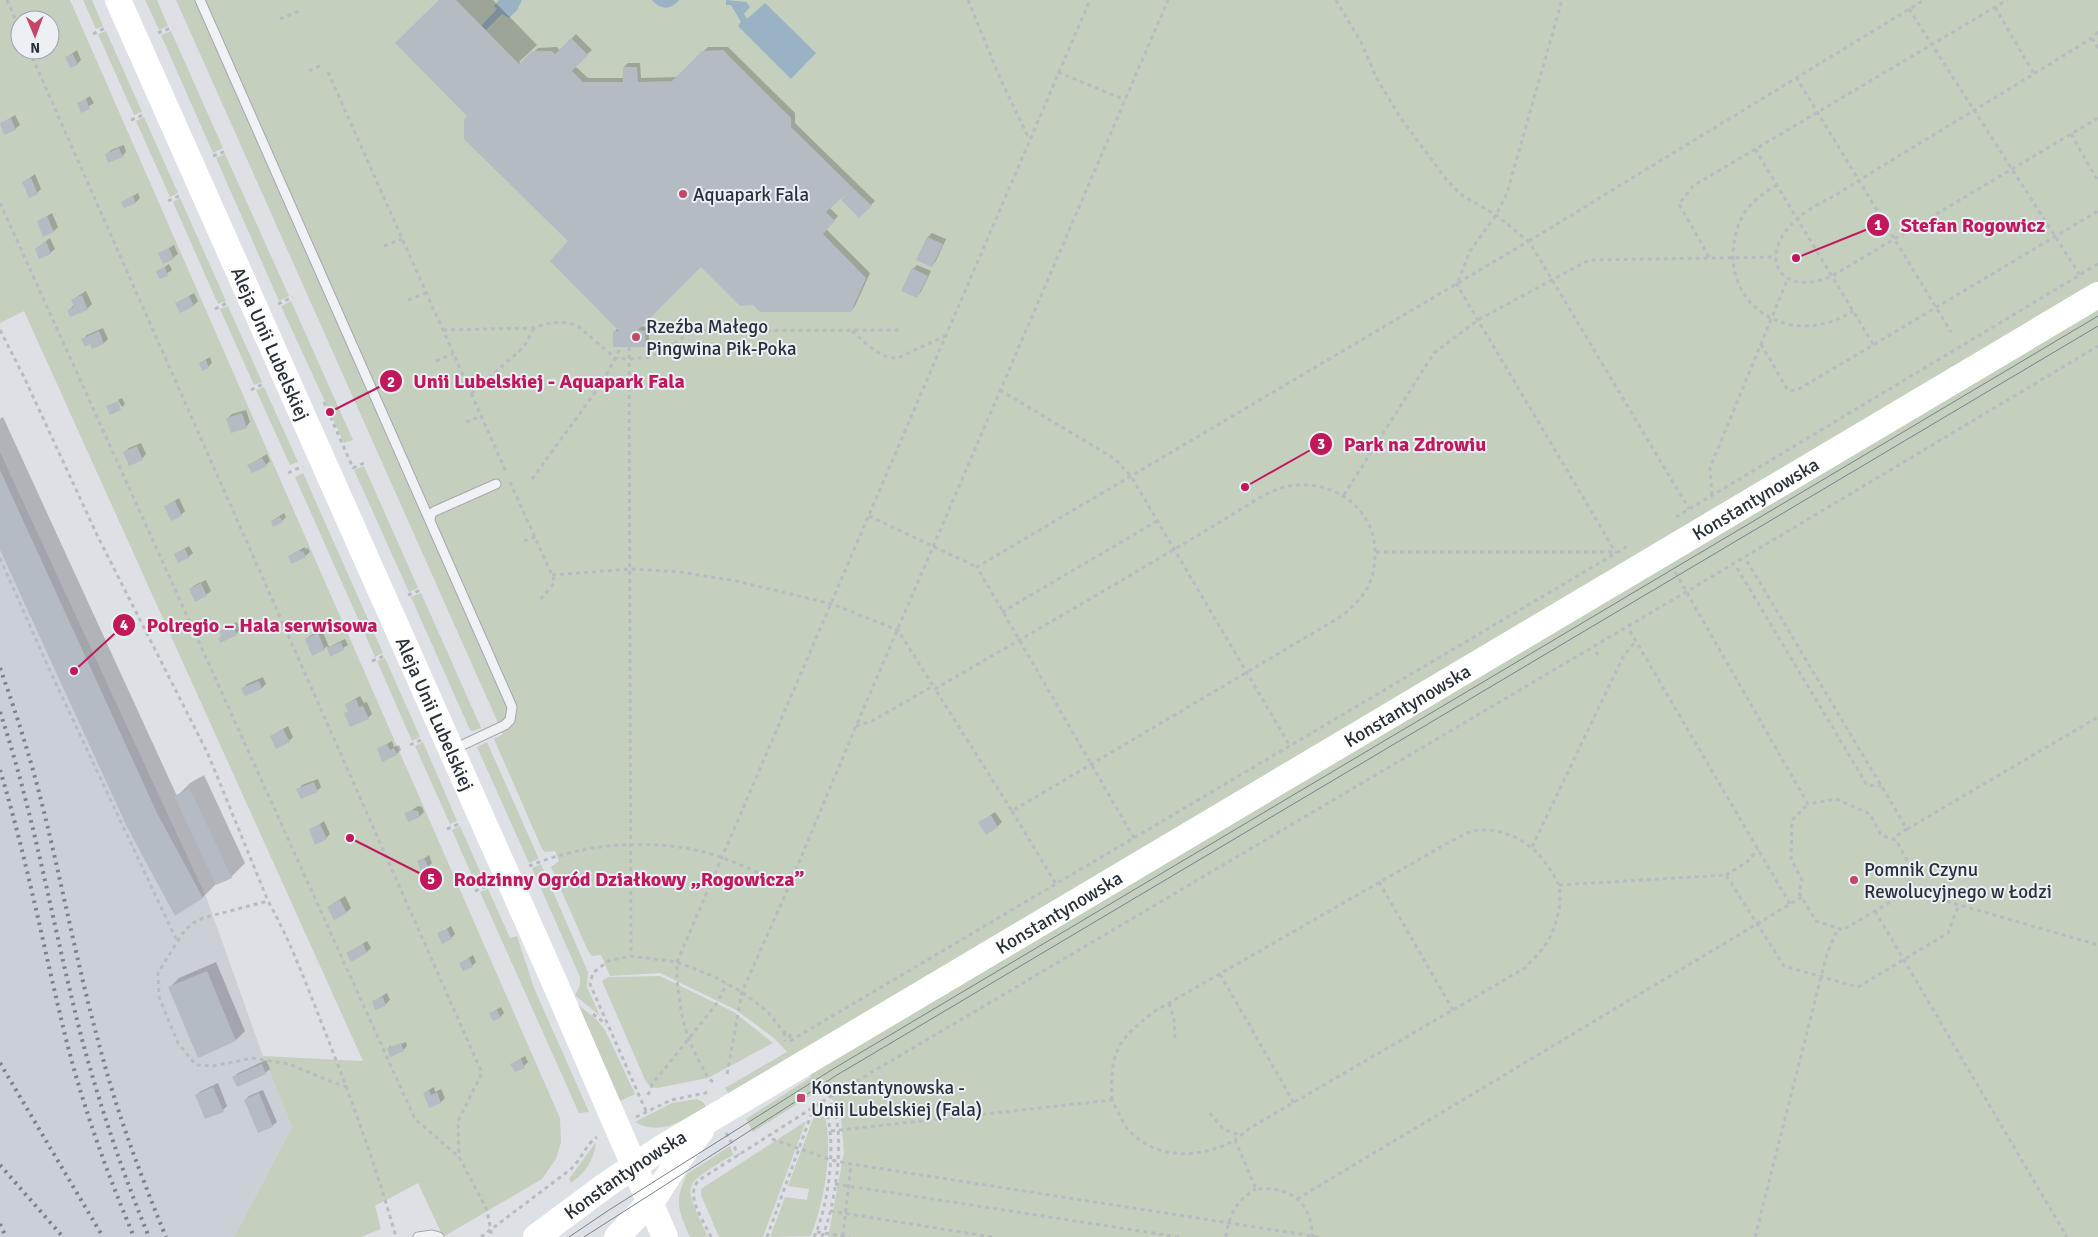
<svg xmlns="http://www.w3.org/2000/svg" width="2098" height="1237" font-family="Signika,sans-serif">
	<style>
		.built { fill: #cbd0d7 }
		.green { fill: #c4cfbe; fill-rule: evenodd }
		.water { fill: #99b2c4 }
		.shadow { fill: #0003 }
		.building { fill: #b4bbc2 }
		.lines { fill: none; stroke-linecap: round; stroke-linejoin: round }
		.lane-casing { stroke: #a3a8af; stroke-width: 11 }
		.path { stroke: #b7bcc1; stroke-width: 3; stroke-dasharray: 4 4; stroke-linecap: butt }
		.lane { stroke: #eff2f5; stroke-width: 9 }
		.secondary { stroke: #fff; stroke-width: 26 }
		.tram { stroke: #77828f; stroke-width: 1 }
		.rail { stroke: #77828f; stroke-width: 4; stroke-dasharray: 2.5 5; stroke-linecap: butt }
		.poi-dot { fill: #c64765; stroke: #ecf0f4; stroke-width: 2 }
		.labels { text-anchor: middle; stroke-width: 4; stroke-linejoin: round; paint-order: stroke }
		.poi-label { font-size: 19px; fill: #27303b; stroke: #ecf0f4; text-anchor: start }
		.street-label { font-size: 19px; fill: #27303b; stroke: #ecf0f4 }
		.leader { fill: none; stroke: #c2185b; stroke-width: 2 }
		.callout-dot { fill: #c2185b; stroke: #ecf0f4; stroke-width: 2 }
		.mark-label { font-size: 15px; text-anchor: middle; font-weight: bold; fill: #fff }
		.callout-label { font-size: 20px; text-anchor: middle; font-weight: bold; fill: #c2185b; stroke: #ecf0f4; stroke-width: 4; stroke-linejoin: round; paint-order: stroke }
	</style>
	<rect width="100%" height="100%" fill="#dde1e6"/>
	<polygon class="built" points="0,452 207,899 263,1056 292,1127 234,1237 0,1237"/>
	<g class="green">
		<path d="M0,0H70L560,1118L561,1142L556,1159L542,1179L443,1237L418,1183L375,1206L381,1229L361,1237H234L292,1127L263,1056L363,1061L24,311L0,323ZM20,20H50V50H20Z"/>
		<polygon points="83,0 92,0 103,26 96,29"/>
		<polygon points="145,0 157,0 168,26 159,30"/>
		<polygon points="176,0 2098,0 2098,1237 828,1237 844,1152 840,1107 821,1089 753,1132 746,1119 811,1077 791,1057 729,1094 725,1088 787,1052 774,1038 736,1010 660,973 610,976 601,955 592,956 588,951 551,867 559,861 555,851 545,852 542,849 494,739 503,734"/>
		<polygon points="106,31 142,112 134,115 98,34"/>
		<polygon points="171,31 223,148 213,153 161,35"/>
		<polygon points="144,117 178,193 170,197 136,121"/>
		<polygon points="225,154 289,296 279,301 216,158"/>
		<polygon points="180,198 226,301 218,304 173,202"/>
		<polygon points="291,301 353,440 344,443 281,306"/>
		<polygon points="228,306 262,382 254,385 220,309"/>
		<polygon points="264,387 298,462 290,465 256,390"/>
		<polygon points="364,466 418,588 409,592 354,470"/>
		<polygon points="303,473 383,653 375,657 295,477"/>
		<polygon points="421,593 481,728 473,731 470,730 411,597"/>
		<polygon points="385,658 420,737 412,741 377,661"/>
		<polygon points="423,742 457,821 450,824 415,746"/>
		<polygon points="487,742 539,859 529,863 477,747"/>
		<polygon points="460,826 485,883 477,887 452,830"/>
		<polygon points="541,864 588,972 587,987 600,1016 575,995 580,985 580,977 532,868"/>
		<polygon points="488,889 510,938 517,936 534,988 589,1112 579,1113 480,892"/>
		<polygon points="660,976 734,1012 773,1043 708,1078 657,1088 651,1087 646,1082 602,981 608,977"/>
		<polygon points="575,1002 597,1020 605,1030 635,1094 620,1101"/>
		<path d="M697,1099L703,1102L706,1107C682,1120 661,1137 635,1122L672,1103Z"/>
		<path d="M823,1110C835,1145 824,1202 811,1236L770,1237L785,1197L807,1200L809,1189L788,1186L814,1116Z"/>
		<polygon points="806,1121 763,1237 719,1237 701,1195 701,1189"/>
		<path d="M596,1142C594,1160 585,1173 571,1183L569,1179Z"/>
		<path d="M730,1146L733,1155C680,1187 683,1181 708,1237H690C678,1210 674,1201 687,1174Z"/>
	</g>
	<g class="water">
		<polygon points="499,0 522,0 517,10 509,18 502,14 486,30 481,26 497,9 494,6"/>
		<path d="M652,0H679C671,10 660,10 652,0Z"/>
		<polygon points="726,0 746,2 750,7 744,14 747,19 765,3 816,53 791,79 738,26 741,22 731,5 726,5"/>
	</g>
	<g class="shadow">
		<polygon points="440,0 493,0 537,45 519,62 521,64 538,48 557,47 560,51 576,34 592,50 575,66 588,78 625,78 624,67 628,63 640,63 641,78 678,77 708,47 728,47 795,113 795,123 798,126 875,201 859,217 843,200 850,191 829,207 838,216 826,229 870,273 855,306 851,311 753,304 701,265 640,326 649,327 649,341 645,345 614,332 618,328 570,241 469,114"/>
		<polygon points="77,50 81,60 77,64 66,58"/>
		<polygon points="90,96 94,103 81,111 78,104"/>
		<polygon points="15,115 20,125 15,129 1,124"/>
		<polygon points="124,145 126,152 122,156 106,155 111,150"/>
		<polygon points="35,174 41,189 37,193 24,182"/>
		<polygon points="138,193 140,198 136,202 124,207 122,202"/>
		<polygon points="52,213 58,227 54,231 39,221"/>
		<polygon points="932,233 946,239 936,261 932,266 918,259 928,237"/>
		<polygon points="50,238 55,249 50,253 36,249"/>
		<polygon points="174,245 178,254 173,258 160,254"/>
		<polygon points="169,264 172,270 160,278 157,272"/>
		<polygon points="917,265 931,271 921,292 917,296 913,269"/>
		<polygon points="86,291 92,304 88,308 71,316 69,310 74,305 72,300"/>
		<polygon points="194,293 198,301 194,305 177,303"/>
		<polygon points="103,328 108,339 104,343 91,343 83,339 87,335"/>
		<polygon points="210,357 212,363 208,367 200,363"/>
		<polygon points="122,398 125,404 122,407 118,400"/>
		<polygon points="246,410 250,422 246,427 228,418 232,414"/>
		<polygon points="3,417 177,796 190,783 204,775 245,863 231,877 216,884 203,897 175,914 0,547 0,419"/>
		<polygon points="141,443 146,454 142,459 125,452 129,448"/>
		<polygon points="267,454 270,461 266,465 249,465"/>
		<polygon points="179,498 185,511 181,515 166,506"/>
		<polygon points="284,513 286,517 282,521 272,521"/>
		<polygon points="189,546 193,553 188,557 175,554"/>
		<polygon points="305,547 305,549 308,548 310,552 305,556 289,556"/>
		<polygon points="206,580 211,591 206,595 190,589 195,585"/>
		<polygon points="237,622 240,630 236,634 220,638 222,636 221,632 225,628"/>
		<polygon points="322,630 329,647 345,639 348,645 331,655 327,646 324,649 306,639 311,635"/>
		<polygon points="263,677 266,684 262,688 246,695 243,688 247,684"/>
		<polygon points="360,696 364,703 367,702 372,714 368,718 346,714 349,711 346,704"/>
		<polygon points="288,726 293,737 289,741 271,736"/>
		<polygon points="392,741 394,747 399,745 401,750 396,754 378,749"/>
		<polygon points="318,779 321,787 317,791 298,790 302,785"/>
		<polygon points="418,806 422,807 424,812 420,816 409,821 406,814"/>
		<polygon points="995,812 1002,822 998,826 980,823"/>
		<polygon points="324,821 330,834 326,838 311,830"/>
		<polygon points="429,855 432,863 428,867 419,862"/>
		<polygon points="345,896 351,908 347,912 328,907"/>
		<polygon points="451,926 455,934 451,938 439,934"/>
		<polygon points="367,941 371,948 367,952 348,953"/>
		<polygon points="473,955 476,962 472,966 461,963"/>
		<polygon points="216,962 245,1031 236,1040 170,987 179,978"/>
		<polygon points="387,993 390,1000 386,1004 376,1008 373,1002"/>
		<polygon points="501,1007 504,1013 500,1017 491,1013"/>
		<polygon points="406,1042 407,1046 403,1050 388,1048 391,1045 391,1048"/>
		<polygon points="525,1056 528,1062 524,1066 512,1064"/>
		<polygon points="266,1060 270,1069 265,1073 234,1077 238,1073"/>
		<polygon points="218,1083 227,1106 223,1110 196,1095 201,1091"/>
		<polygon points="434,1087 435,1092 441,1089 445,1098 441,1102 430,1107 424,1093"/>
		<polygon points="263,1090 277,1122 272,1126 245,1100 249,1096"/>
	</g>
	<g class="building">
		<polygon points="439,0 456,0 519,64 532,51 552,51 555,54 571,38 588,55 572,71 583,82 623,82 623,67 637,67 638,82 672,81 702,51 723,50 791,118 791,127 794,130 853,188 826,212 835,221 823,234 866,278 851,312 760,312 753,305 740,306 701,267 638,330 645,331 646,347 613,347 613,331 619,331 550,261 568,241 464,139 464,120 467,116 395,43"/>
		<polygon points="73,54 78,65 70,68 65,57"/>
		<polygon points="86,99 90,109 81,113 77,103"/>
		<polygon points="11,118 16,130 4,135 0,123"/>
		<polygon points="119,148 123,157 108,163 105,154"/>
		<polygon points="31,178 38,194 29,198 22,182"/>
		<polygon points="853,188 872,206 859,218 841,200"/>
		<polygon points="133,196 136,203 124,208 121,202"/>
		<polygon points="47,216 54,232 43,237 37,221"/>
		<polygon points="927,237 943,244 932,267 916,260"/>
		<polygon points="46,241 51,254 39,259 35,249"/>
		<polygon points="169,248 174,259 163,264 158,253"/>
		<polygon points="165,267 168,276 159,279 156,271"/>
		<polygon points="912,268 928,276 917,298 901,291"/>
		<polygon points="82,295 88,310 70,317 67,310 74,307 71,300"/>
		<polygon points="189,296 194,306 180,313 175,303"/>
		<polygon points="99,331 104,344 92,349 90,344 85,347 81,339"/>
		<polygon points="206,360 209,368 202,371 199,363"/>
		<polygon points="118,401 121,410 110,415 106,406"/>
		<polygon points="242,413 247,428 231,433 226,418"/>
		<polygon points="137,446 143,460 129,466 123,452"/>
		<polygon points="262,458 267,466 252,473 247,465"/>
		<polygon points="0,470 157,813 203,898 175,916 127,827 0,550"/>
		<polygon points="175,501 182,516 171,521 164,506"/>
		<polygon points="280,517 283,522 273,527 271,521"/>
		<polygon points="185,549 189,558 178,563 174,554"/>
		<polygon points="300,550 301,552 303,551 306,557 291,564 288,556"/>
		<polygon points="201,583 207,596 195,602 189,589"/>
		<polygon points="233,626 237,635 220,643 218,638 222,637 219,631"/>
		<polygon points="318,633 325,650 312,656 305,639"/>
		<polygon points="341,642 344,650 330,657 327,648"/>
		<polygon points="259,681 262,689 245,696 241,688"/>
		<polygon points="356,699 359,707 363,706 369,719 350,727 344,713 348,712 345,704"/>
		<polygon points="283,729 290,742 276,749 270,736"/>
		<polygon points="387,744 390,750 394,748 397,755 382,762 377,748"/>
		<polygon points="314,782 318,792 301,799 296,789"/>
		<polygon points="190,789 232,878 216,885 174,796"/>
		<polygon points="413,810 418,811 420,817 408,822 404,813"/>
		<polygon points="991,815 998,827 986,835 978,822"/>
		<polygon points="320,824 327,839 315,845 309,829"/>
		<polygon points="424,858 429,868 421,871 417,861"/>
		<polygon points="340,900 347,913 334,920 327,907"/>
		<polygon points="447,929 452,939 442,944 437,933"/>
		<polygon points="363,944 367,953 351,962 346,953"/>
		<polygon points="469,958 473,967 463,971 459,963"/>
		<polygon points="207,971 236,1041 198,1058 168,987"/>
		<polygon points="383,997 386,1006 375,1010 372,1001"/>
		<polygon points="497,1010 501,1018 493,1021 489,1013"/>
		<polygon points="401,1043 404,1051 390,1057 387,1048"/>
		<polygon points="521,1059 525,1068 515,1072 510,1064"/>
		<polygon points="262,1064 266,1074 237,1087 232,1077"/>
		<polygon points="213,1087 224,1112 205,1119 195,1095"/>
		<polygon points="429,1090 431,1095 437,1092 441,1103 429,1108 423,1093"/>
		<polygon points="259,1093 273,1127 258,1133 244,1100"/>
	</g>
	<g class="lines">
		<g class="lane-casing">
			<g id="lane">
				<polyline points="200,0 512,707 510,720 505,725 454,749"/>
				<polyline points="430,520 431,514 435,511 496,484"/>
				<polyline points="418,1237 432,1235 439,1237"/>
			</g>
		</g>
		<g class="path">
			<polyline points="7,0 20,30"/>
			<polyline points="968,0 1000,78 1029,139"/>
			<polyline points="1336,0 1361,42 1376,77 1400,117 1446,179 1460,194 1496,215 1528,241"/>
			<polyline points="1995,7 2034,74"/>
			<polyline points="1909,9 2080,275"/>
			<polyline points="280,19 301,10"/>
			<path d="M2098,32L2092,38C2023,81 1953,123 1884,165C1869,174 1854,184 1839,193C1825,201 1809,208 1797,219C1755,256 1780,299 1832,276L2098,118"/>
			<polyline points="158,33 173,27"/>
			<polyline points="93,34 105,28"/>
			<polyline points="2092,38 2098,48"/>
			<polyline points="29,50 482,1073 458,1121 459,1157"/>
			<polyline points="309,71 324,64"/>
			<polyline points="328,72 507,474"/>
			<polyline points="1058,72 1125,100"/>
			<polyline points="1796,77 1951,332"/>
			<polyline points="131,120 143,115"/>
			<polyline points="2071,134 2098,181"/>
			<polyline points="1755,149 1873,344"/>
			<polyline points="213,156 228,150"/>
			<path d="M1777,185C1765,192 1753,200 1745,212C1737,224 1733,241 1733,256C1733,303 1776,334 1822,324C1833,322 1843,317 1853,311"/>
			<polyline points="168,201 179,196"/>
			<polyline points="0,203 415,1119 459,1157 487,1210 492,1237"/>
			<polyline points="1529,241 1924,0"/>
			<polyline points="384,246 402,239"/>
			<polyline points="1709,257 1679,204 1693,186 2007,0"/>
			<polyline points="1458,281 1470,251 1496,215 1507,193 1562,0"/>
			<polyline points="1456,283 1616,553"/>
			<polyline points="408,300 426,293"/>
			<polyline points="278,304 293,297"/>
			<polyline points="215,309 227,303"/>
			<polyline points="0,330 24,377 98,537 208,754 268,901"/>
			<path d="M443,330L534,328C549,322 563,320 578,326L615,358L629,359L649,357L667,350L680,339L695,331L900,330"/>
			<path d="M852,331C867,343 877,358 898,358L947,335"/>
			<polyline points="1761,344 1787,389 1791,391 1799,389 2098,211"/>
			<polyline points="629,347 631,956"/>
			<polyline points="436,361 453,354"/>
			<polyline points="251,390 263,384"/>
			<polyline points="1000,390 1115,459 1131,476 1290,746"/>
			<polyline points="471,394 524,347 534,328"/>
			<polyline points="324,402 353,468 366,462"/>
			<polyline points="466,422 481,416"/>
			<polyline points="288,473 303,466"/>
			<polyline points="532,479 602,383 621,347"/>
			<polyline points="510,482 555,582 539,601"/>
			<polyline points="1344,495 1434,353 1478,320 1589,260 1775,257"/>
			<polyline points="1712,495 1710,468 1788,278"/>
			<polyline points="869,516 977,567"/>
			<polyline points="1676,517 2098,264"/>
			<polyline points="524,541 535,537"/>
			<polyline points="1376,552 1615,552"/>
			<polyline points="0,558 50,671 177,941"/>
			<polyline points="1747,561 1907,829 1893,838"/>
			<polyline points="1737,568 1867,785 1881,786"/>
			<polyline points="1675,572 1808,804 1836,799 1870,814 1881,835 1896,840 1910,866 1907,892 1843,930 1816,921 1799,893 1802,880 1791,859 1792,820 1808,804"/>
			<path d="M552,575L631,569L680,572L736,581L832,604L898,630L935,689C1014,643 1094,597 1173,550C1195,537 1217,524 1238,511C1254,501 1270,490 1289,486C1333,478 1377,509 1375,556C1374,585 1363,598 1342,616L1012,811L935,689"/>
			<polyline points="408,595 423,589"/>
			<polyline points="1002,612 1157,521"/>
			<polyline points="1630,631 1790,904"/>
			<polyline points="1596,652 1598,655"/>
			<polyline points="372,661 384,656"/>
			<polyline points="856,726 872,721 933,686"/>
			<polyline points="410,745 421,740"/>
			<polyline points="1012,811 1056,884"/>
			<polyline points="447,829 459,824"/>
			<polyline points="1907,829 2098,717"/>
			<polyline points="1134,838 977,567 1529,241 1689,509"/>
			<polyline points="1532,847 1623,657 1636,641"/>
			<path d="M529,866C587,842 662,836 723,858C745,866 767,877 789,886"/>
			<polyline points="1726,875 1747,862 1758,849"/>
			<polyline points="1379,882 1453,1010"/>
			<polyline points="1559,885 1726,875 1784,966 1858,987 1948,933 1959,904"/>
			<polyline points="1908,890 2098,945"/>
			<polyline points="475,891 487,886"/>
			<polyline points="1875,911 2067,1237"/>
			<polyline points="1220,974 1294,1103"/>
			<polyline points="1169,1003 1174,1020 1175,1040"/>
			<polyline points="593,1014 606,1024"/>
			<polyline points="784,1032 785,1041"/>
			<polyline points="790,1041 1628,546"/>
			<polyline points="727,1074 742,992 789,886 856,726 1168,0"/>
			<path d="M713,1082L708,1078C702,1066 694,1053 689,1039C681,1019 676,984 677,962L1090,0"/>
			<path d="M347,1087L332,1082L289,1064L253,1058L213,1066L196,1065L178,1043L159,997L158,973L182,934L191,924L203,918L268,901C291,942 307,986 324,1029C351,1098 376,1166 396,1237"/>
			<polyline points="648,1095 653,1083 715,1006 727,984"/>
			<path d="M1112,1100C1110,1051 1117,1040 1155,1011L1446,844C1456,839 1469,830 1481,830C1511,829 1538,847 1552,873C1555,877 1558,882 1559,887C1562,900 1558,916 1554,928C1549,944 1535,957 1525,968L1250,1128L1235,1140"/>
			<polyline points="646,1111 590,984 593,973 608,961 631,956 677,962 715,977 742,992 767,1011 784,1032 790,1034 790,1042"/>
			<polyline points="1210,1113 1223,1129 1239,1135"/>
			<polyline points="636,1117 671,1100 710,1092"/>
			<path d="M831,1131L1112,1100C1117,1109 1121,1120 1127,1128C1155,1161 1200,1159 1235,1140L1256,1189C1289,1185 1313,1203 1312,1237"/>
			<polyline points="726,1133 739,1155"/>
			<polyline points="772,1139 831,1160 851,1164 1319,1237"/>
			<polyline points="835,1184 1179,1237"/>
			<polyline points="1297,1199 1802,897"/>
			<polyline points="830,1211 992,1237"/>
			<polyline points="817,1232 850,1237"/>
			<polyline points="843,1236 851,1164"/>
			<path d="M481,1237L571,1169C581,1160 586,1144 597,1137"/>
			<path d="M711,1237C704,1221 684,1195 699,1180L828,1098L1686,592L2098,346"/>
			<polyline points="767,1237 811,1115"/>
			<path d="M814,1237C829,1206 839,1132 822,1102"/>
			<path d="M822,1237C835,1208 847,1131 831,1103"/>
			<path d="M1226,1237C1228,1217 1237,1199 1256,1189"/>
			<polyline points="1755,1237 1822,973 1827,954 1838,928"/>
		</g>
		<use href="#lane" class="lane"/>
		<g class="secondary">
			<path id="s1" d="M118,0L550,972L665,1237"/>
			<path id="s2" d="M536,1237L606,1185L660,1149L2098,295"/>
			<polyline points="617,1237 656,1195 682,1155 701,1131"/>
		</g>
		<g class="tram">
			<polyline points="569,1237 609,1210 833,1069 2098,316"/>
			<polyline points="584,1237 837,1075 2098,326"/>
		</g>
		<g class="rail">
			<path d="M0,668C17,715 32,763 44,812C63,889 78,968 99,1044C116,1110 140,1174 166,1237"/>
			<path d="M0,712C36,820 54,933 83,1043C101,1109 123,1174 149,1237"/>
			<path d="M0,770C27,859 44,950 66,1039C83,1107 107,1173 134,1237"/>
			<polyline points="0,1063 103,1237"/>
			<polyline points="0,1165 63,1237"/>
			<polyline points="0,1224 6,1237"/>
		</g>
	</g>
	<g class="poi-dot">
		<circle cx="683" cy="194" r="5"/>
		<circle cx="636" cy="337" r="5"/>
		<circle cx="1854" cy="880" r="5"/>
		<rect x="796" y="1093" width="10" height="10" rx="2.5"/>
	</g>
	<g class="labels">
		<g class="poi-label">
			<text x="693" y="201">Aquapark Fala</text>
			<text x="646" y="333">Rzeźba Małego<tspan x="646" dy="22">Pingwina Pik-Poka</tspan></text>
			<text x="1864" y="876">Pomnik Czynu<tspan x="1864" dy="22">Rewolucyjnego w Łodzi</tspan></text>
			<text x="811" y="1094">Konstantynowska -<tspan x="811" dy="22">Unii Lubelskiej (Fala)</tspan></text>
		</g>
		<g class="street-label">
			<text dy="7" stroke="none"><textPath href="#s1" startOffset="376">Aleja Unii Lubelskiej</textPath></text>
			<text dy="7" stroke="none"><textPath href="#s2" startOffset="1426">Konstantynowska</textPath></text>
			<text dy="7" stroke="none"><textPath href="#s2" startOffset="1021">Konstantynowska</textPath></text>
			<text dy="7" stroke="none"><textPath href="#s1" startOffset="781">Aleja Unii Lubelskiej</textPath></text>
			<text dy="7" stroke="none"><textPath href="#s2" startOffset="616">Konstantynowska</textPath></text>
			<text dy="7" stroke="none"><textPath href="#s2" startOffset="109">Konstantynowska</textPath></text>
		</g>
	</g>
	<path class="leader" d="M1796 258L1878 225M330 412L391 381M1245 487L1321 444M74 671L124 625M350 838L431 879"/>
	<g class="callout-dot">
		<circle cx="1796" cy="258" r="5"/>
		<circle cx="330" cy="412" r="5"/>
		<circle cx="1245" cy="487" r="5"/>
		<circle cx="74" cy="671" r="5"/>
		<circle cx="350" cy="838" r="5"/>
		<circle cx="1878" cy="225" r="12"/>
		<circle cx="391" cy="381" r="12"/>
		<circle cx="1321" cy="444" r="12"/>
		<circle cx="124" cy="625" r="12"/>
		<circle cx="431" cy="879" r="12"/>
	</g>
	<g class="mark-label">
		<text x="1878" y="230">1</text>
		<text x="391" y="387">2</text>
		<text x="1321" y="449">3</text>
		<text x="124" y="630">4</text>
		<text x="431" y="884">5</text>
	</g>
	<g class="callout-label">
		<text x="1973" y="232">Stefan Rogowicz</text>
		<text x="549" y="388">Unii Lubelskiej - Aquapark Fala</text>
		<text x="1415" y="451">Park na Zdrowiu</text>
		<text x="262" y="632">Polregio – Hala serwisowa</text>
		<text x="629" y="886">Rodzinny Ogród Działkowy „Rogowicza”</text>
	</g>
	<g transform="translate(35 35) rotate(179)"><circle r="24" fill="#ecf0f4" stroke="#9da3aa"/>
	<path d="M0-4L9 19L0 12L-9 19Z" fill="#c64765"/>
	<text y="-8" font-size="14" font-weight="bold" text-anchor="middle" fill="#27303b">N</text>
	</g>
</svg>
